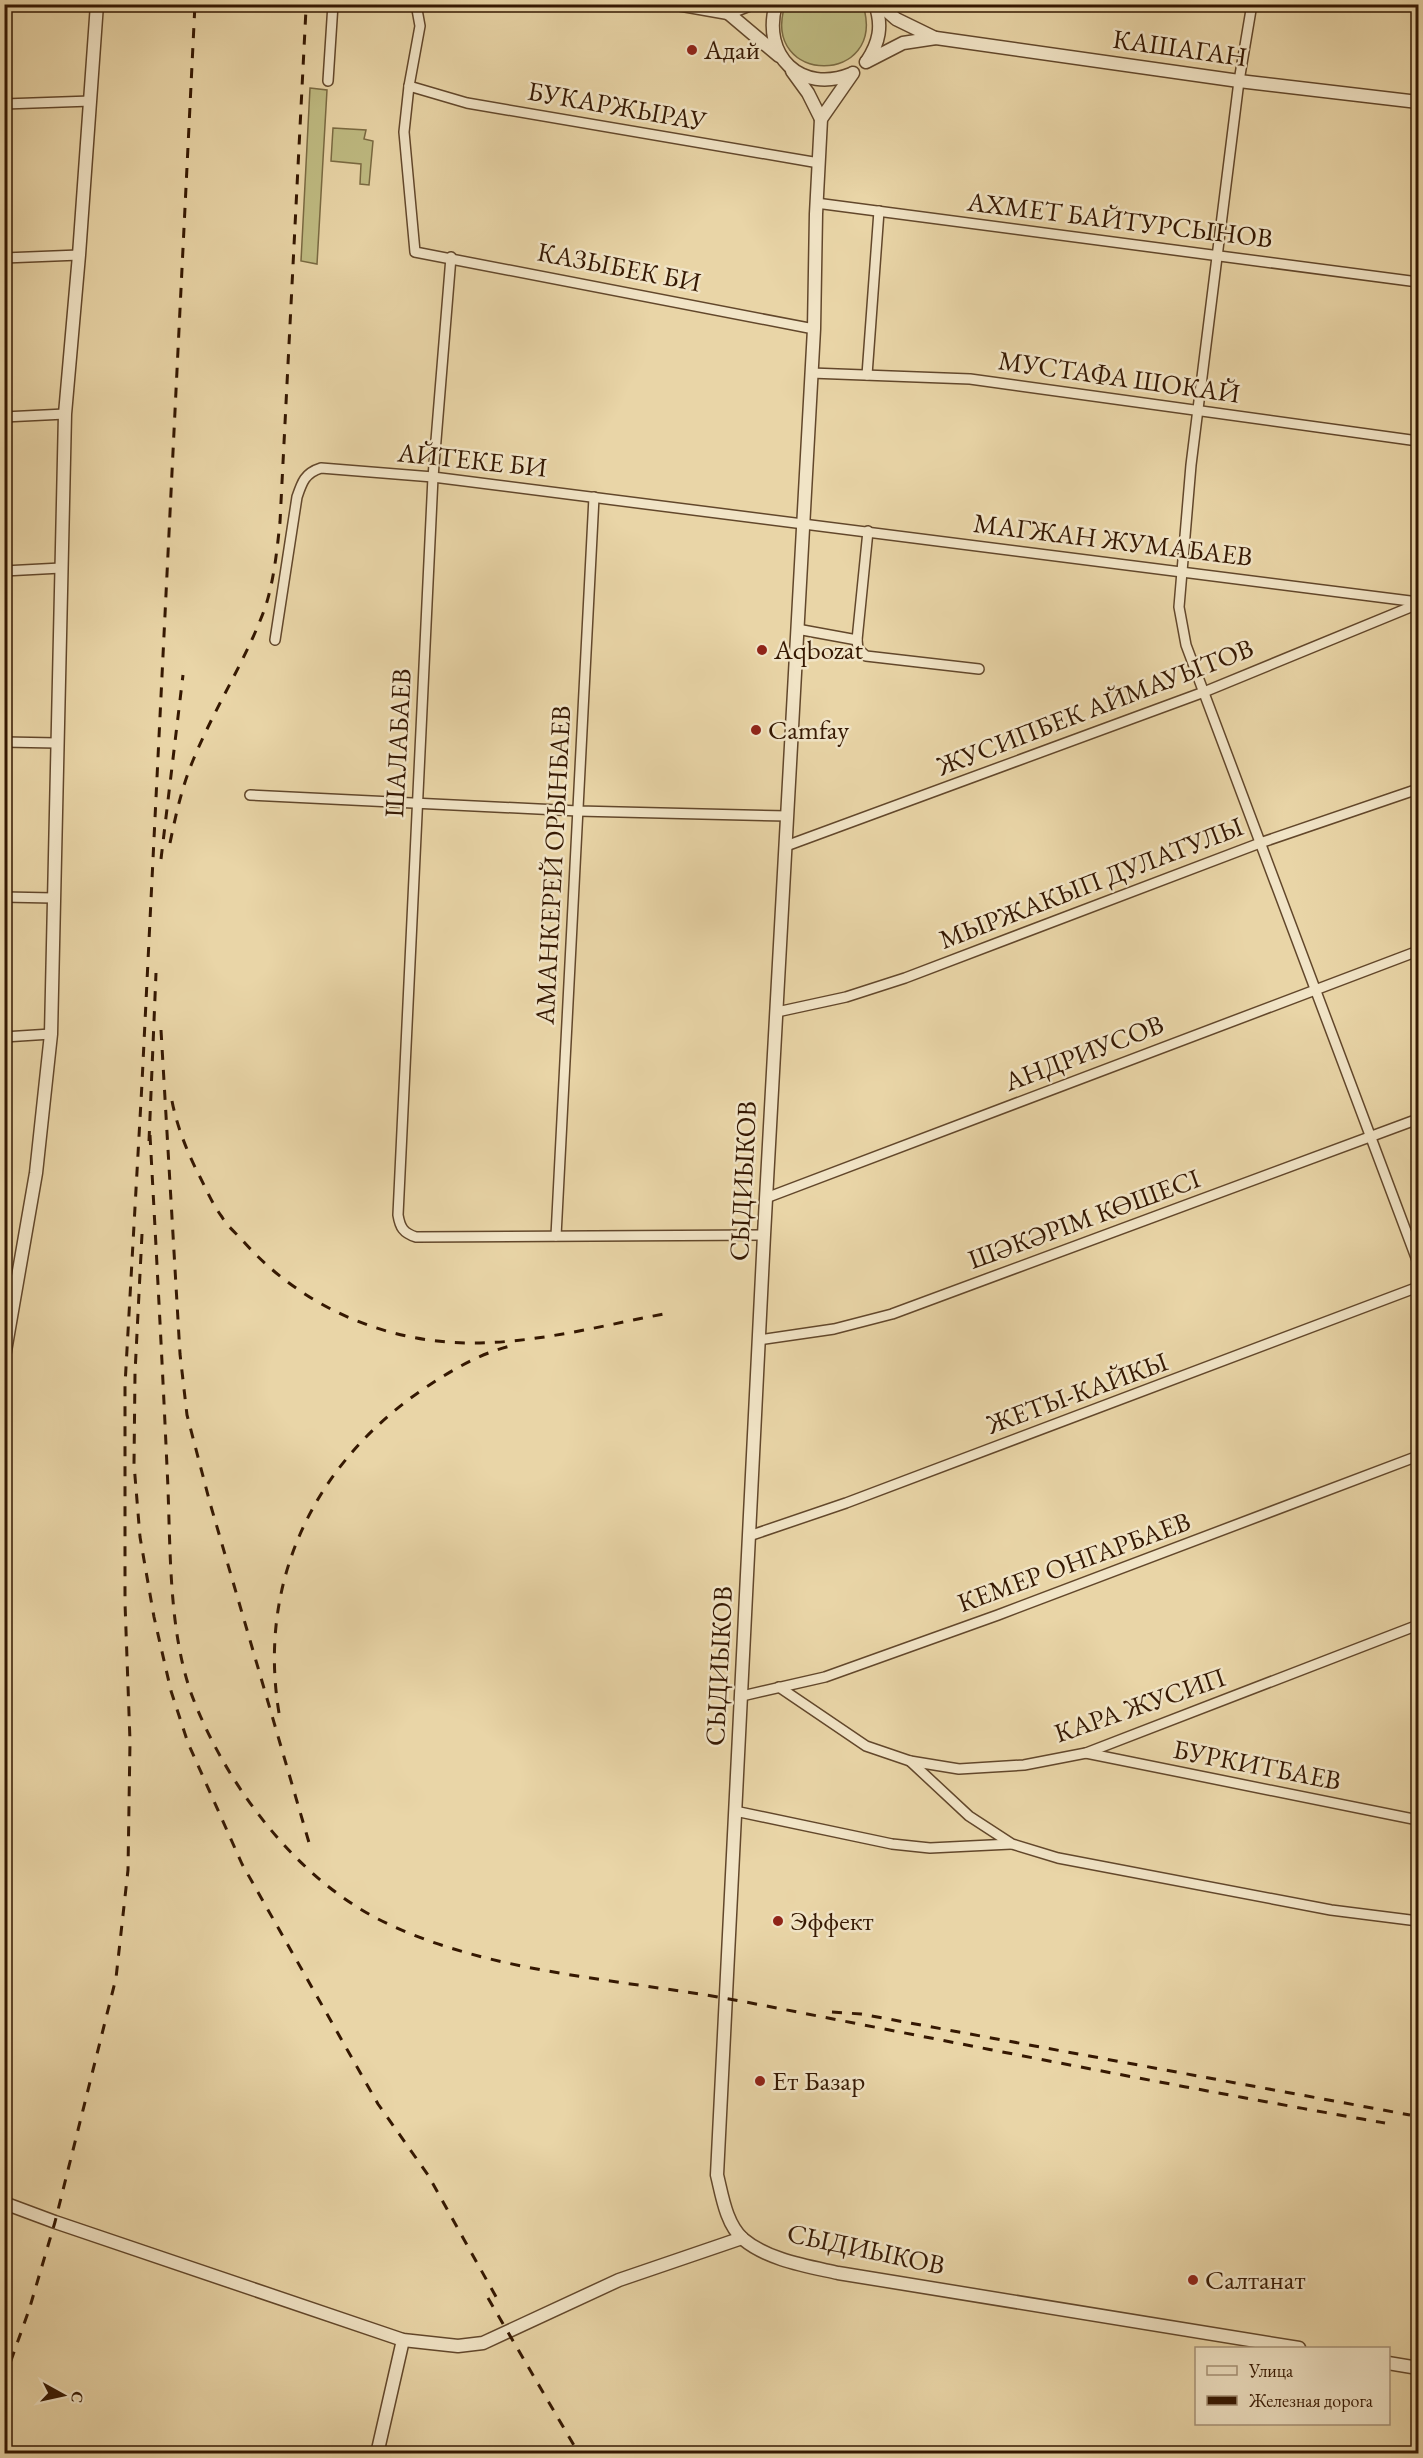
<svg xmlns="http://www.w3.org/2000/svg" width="1423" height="2458" font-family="'EB Garamond',serif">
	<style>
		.green { fill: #bfbb82; stroke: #7a6a42; stroke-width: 1.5 }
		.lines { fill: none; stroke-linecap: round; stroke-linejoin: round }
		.minor-casing { stroke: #62472b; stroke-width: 12 }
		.tertiary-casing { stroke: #62472b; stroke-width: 15 }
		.minor { stroke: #f1e4c6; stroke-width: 9 }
		.tertiary { stroke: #f1e4c6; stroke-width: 12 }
		.rail { stroke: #351802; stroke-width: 3; stroke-dasharray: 10 10; stroke-linecap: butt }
		.poi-dot { fill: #8f2418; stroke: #f1e4c6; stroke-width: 2 }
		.labels { text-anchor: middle; stroke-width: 5; stroke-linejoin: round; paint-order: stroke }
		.street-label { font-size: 27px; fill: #351802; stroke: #f1e4c6 }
		.poi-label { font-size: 27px; fill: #351802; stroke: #f1e4c6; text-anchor: start }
	</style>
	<rect width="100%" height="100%" fill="#e9d5a7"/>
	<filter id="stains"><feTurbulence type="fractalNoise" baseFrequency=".00333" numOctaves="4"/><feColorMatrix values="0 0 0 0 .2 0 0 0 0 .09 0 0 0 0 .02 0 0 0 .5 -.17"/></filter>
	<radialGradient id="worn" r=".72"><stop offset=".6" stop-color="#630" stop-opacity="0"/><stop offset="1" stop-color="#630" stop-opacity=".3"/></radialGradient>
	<g class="green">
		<path d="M785,5H863C888,86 760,86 785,5Z"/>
		<polygon points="310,88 327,90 317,264 301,261"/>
		<polygon points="333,128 366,130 364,139 373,141 369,185 360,184 361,164 331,161"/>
	</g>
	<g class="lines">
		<g class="minor-casing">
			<g id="minor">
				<polyline points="416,4 420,26 409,86 404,132 415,252 814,329"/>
				<polyline points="1252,4 1239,81 1191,465 1179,607 1186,645 1418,1263"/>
				<polyline points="328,81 333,4"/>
				<polyline points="409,86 467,103 819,163"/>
				<polyline points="4,104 91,101"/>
				<polyline points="816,203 1418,282"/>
				<path d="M451,257L433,477L398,1215C400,1227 403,1233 416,1237L764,1235"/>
				<polyline points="4,258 79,255"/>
				<polyline points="811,373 970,379 1418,441"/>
				<polyline points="867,375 879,211"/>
				<polyline points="4,417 65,414"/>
				<polyline points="868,531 857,640 858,649 866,656 979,669"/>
				<polyline points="4,571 61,568"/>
				<polyline points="797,629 857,640"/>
				<path d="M275,640L297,497C302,482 305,473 321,468L433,477L1418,602"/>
				<polyline points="4,742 57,743"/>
				<polyline points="250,795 578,811 788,816"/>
				<polyline points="786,846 1204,692 1418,604"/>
				<polyline points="4,897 53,898"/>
				<polyline points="777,1012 846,997 905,978 1260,843 1418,789"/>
				<polyline points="4,1037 51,1034"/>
				<polyline points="766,1198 1418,951"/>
				<polyline points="556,1236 594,497"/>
				<polyline points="4,1278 17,1282"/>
				<polyline points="759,1340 834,1329 892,1314 1418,1119"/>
				<polyline points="749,1536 846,1503 1418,1287"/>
				<polyline points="779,1687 866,1746 910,1761 959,1769 1024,1765 1086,1753 1418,1625"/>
				<polyline points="742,1696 825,1677 998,1615 1418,1456"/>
				<polyline points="1086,1753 1418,1820"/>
				<polyline points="910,1761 969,1816 1012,1844 1058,1858 1331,1910 1418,1921"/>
				<polyline points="735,1811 892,1844 930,1848 1011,1844"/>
			</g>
		</g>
		<g class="tertiary-casing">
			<g id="tertiary">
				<polyline points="677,4 728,13 751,4"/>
				<path d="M776,4C761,56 801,94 851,74"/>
				<polyline points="879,4 896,19 935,38"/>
				<polyline points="728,13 779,56"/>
				<path d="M867,61C879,43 883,26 875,4"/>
				<polyline points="866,62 903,43 936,38 1239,81 1418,102"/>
				<polyline points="792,71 808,93 821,119"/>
				<path d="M853,73L821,119L816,214L814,329L764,1235L717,2175C722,2195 726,2224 743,2239C768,2260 807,2266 838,2273L1299,2348"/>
				<polyline points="4,1357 36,1173 51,1034 65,414 79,255 97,4"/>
				<polyline points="4,2203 55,2222 403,2340 458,2346 483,2343 619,2280 742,2238"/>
				<polyline points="1388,2363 1418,2368"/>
				<polyline points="377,2454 403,2340"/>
			</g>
		</g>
		<use href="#minor" class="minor"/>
		<use href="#tertiary" class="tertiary"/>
		<g class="rail">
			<path d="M170,843C176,814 182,786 194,758C215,707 246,660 265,608C274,581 277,550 280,522L306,9"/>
			<polyline points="161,859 183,675"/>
			<polyline points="161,1030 180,1354 187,1415 210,1503 310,1846"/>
			<path d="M172,1101C177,1127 188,1154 200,1177C207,1191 213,1205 222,1217C227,1226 236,1233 243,1241C301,1306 384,1343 472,1343C538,1343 604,1325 669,1313"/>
			<path d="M150,1135C156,1246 162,1356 167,1467C171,1539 167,1624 191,1693C224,1782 295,1878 382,1921C494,1976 629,1979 751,2003C962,2044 1173,2086 1385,2123"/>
			<polyline points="149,1141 156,973"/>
			<polyline points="142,1234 135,1373 134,1464 140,1537 154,1617 171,1691 188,1743 242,1864 378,2104 428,2175 500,2304"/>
			<path d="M279,1713C257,1581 315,1462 425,1388C452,1370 479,1354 510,1346"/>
			<polyline points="832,2012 861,2014 1410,2115"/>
			<polyline points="488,2298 579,2454"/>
			<polyline points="4,2380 29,2310 55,2222 116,1978 128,1870 130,1741 125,1603 125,1385 142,1083 195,4"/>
		</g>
	</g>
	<g class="poi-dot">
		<circle cx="692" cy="50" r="6"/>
		<circle cx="762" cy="650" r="6"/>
		<circle cx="756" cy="730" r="6"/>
		<circle cx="778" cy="1921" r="6"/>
		<circle cx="760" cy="2081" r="6"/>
		<circle cx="1193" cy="2280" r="6"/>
	</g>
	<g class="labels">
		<g class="street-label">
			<text transform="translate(1180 48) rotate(8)" y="9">КАШАГАН</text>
			<text transform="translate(617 106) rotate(10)" y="9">БУКАРЖЫРАУ</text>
			<text transform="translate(1120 220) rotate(7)" y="9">АХМЕТ БАЙТУРСЫНОВ</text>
			<text transform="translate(619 267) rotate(11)" y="9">КАЗЫБЕК БИ</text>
			<text transform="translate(1119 377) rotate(8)" y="9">МУСТАФА ШОКАЙ</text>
			<text transform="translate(472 460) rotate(6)" y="9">АЙТЕКЕ БИ</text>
			<text transform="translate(1113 540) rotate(7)" y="9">МАГЖАН ЖУМАБАЕВ</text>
			<text transform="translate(1095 707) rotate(-21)" y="9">ЖУСИПБЕК АЙМАУЫТОВ</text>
			<text transform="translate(398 743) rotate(-87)" y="9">ШАЛАБАЕВ</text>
			<text transform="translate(553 865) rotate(-87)" y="9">АМАНКЕРЕЙ ОРЫНБАЕВ</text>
			<text transform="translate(1091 883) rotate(-21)" y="9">МЫРЖАКЫП ДУЛАТУЛЫ</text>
			<text transform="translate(1084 1053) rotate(-21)" y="9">АНДРИУСОВ</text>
			<text transform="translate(743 1181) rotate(-87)" y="9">СЫДИЫКОВ</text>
			<text transform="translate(1084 1219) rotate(-20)" y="9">ШӘКӘРІМ КӨШЕСІ</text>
			<text transform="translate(1077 1393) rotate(-20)" y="9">ЖЕТЫ-КАЙКЫ</text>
			<text transform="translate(1074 1562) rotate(-20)" y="9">КЕМЕР ОНГАРБАЕВ</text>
			<text transform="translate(719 1666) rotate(-87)" y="9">СЫДИЫКОВ</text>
			<text transform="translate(1140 1705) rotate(-19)" y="9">КАРА ЖУСИП</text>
			<text transform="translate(1257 1765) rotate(11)" y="9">БУРКИТБАЕВ</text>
			<text transform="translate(866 2249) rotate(12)" y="9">СЫДИЫКОВ</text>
		</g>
		<g class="poi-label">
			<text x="704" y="59">Адай</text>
			<text x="774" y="659">Aqbozat</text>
			<text x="768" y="739">Camfay</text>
			<text x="790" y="1930">Эффект</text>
			<text x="772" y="2090">Ет Базар</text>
			<text x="1205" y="2289">Салтанат</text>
		</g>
	</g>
	<rect width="1423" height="2458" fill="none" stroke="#e9d5a7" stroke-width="24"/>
	<rect x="6" y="6" width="1411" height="2446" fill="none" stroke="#351802" stroke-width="3"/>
	<rect x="12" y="12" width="1399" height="2434" fill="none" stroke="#351802" stroke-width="1.5"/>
	<rect x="1195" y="2347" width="195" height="78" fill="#f1e4c6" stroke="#a69278" stroke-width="1.5"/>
	<rect x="1207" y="2366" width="30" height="9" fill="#f1e4c6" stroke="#a69278" stroke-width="1.5"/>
	<text x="1249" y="2377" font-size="18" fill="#351802">Улица</text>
	<rect x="1207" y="2396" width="30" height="9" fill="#351802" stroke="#a69278" stroke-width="1.5"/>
	<text x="1249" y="2407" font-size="18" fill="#351802">Железная дорога</text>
	<g transform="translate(63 2395) rotate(98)" stroke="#f1e4c6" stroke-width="4.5" paint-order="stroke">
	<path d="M0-4.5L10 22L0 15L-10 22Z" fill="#351802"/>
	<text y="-9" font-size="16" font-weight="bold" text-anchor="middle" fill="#351802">С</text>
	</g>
	<rect width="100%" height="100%" filter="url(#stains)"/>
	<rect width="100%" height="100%" fill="url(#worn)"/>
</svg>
